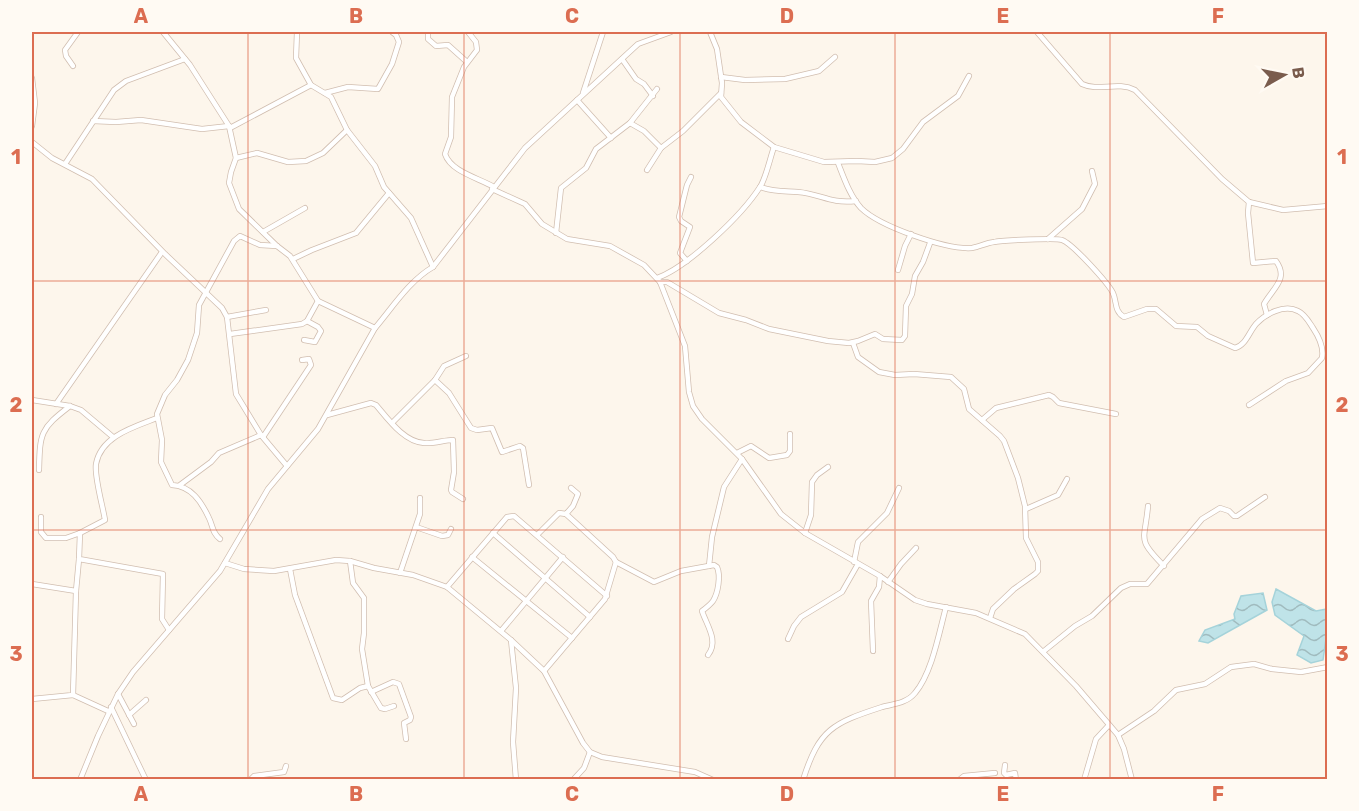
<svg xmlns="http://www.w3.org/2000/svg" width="1359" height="811" font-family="Rubik,sans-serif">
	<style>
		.water { fill: url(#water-waves); stroke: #a5d3da; stroke-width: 1.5 }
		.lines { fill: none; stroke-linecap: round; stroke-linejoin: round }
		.minor-casing { stroke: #d1beb0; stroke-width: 6 }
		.minor { stroke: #fff; stroke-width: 4.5 }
		.grid { fill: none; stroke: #dc6d51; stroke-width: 1.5; stroke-opacity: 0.55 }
		.neatline { fill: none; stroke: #dc6d51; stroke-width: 2 }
		.grid-label { font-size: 20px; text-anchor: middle; font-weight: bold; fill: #dc6d51 }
	</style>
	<defs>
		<pattern id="water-waves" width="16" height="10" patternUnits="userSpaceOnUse" patternTransform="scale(1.5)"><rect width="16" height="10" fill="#bfe3e8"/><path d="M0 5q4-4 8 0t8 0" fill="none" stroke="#a0bbbe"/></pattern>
	</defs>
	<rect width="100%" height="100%" fill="#fdf6ec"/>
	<g class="water">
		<polygon points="1276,589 1316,611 1327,609 1327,631 1323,660 1311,663 1297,655 1304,636 1275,615 1272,602"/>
		<polygon points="1263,593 1267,610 1208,643 1199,641 1205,630 1235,619 1234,614 1241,596"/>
	</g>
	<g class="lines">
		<g class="minor-casing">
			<g id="minor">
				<polyline points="163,32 190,65 229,126 236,158 231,172 229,183 239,209 277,246 290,256 318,301 375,328"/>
				<polyline points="297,32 296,58 311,85 331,97 347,130 375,166 384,187 411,218 433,267"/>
				<polyline points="428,32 428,39 436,46 448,45 467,62"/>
				<path d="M468,32L476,42L477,50L464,67L452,97L451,137L445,154C451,172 479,178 494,187"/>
				<polyline points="710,32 717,49 722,83 721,97 741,122 774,147 824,162 857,161 875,162 892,158 903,149 923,122 958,96 969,76"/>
				<path d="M1037,32L1082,84C1099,92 1117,81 1135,90L1222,179L1249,202L1283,210L1328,206"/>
				<polyline points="622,59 636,79 644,84 653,96"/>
				<polyline points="73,66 66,56 65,50 78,32"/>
				<polyline points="721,77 745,80 785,79 819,71 835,57"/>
				<polyline points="32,78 35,103 32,126"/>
				<polyline points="325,93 348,87 378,89 392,64 399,42 396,35 392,32"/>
				<polyline points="583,93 603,32"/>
				<polyline points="577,100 611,138"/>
				<polyline points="93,121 116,122 141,120 202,129 229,126"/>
				<polyline points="630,123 644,131 661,148"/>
				<polyline points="230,128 311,85"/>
				<polyline points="32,142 52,158 92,179 165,254 222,308 227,317 236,394 261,435 287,466"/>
				<polyline points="236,158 257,153 288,162 306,161 323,153 347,130"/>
				<path d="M838,163C844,178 850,196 861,208C879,226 946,250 972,248C979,247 986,243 994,242C1001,240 1058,238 1062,240C1073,244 1108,283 1113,293C1117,302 1114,311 1124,317L1147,309H1156L1176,326L1197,327L1208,336L1235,348C1246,345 1249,332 1256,324C1265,314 1284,304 1298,311C1305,314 1309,322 1313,328C1319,337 1324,348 1322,358L1308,373L1286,381L1249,405"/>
				<polyline points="65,164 114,90 126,81 185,59"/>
				<polyline points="647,170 661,148 683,131 721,93"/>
				<path d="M760,187C774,192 784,191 798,192C821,194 830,204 856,201"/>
				<polyline points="492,189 525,204 542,224 567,239 610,246 644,265 660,282 685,346 689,392 693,406 702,419 742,459 781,514 805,533 880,576 915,600 927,604 976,613 1025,634 1076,686 1118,735 1124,749 1132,780"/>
				<path d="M1249,202L1248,213L1253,263L1276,261C1289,279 1273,288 1264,304L1267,315"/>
				<polyline points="263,232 305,208"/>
				<polyline points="556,233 561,188 586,168 596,149 630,123 657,89"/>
				<polyline points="1048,239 1082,209 1095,184 1092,171"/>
				<polyline points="293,259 312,250 356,233 389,193"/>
				<polyline points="687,261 680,253 690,227 681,221 679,217 687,185 691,177"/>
				<polyline points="898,270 905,246 911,234"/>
				<path d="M657,278C688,267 742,215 760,187C766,178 770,158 774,147"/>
				<polyline points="660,282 667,282 719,313 746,320 769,329 828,341 849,343 858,341 875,334 883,339 902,340 905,336 906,306 912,294 915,276 923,262 930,243"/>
				<polyline points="227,317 266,310"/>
				<polyline points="230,334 302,324 307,321 318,301"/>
				<polyline points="304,340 315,342 321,331 318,327 307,321"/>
				<polyline points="853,343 858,357 879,372 895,375 914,374 951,377 964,389 969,409 1000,436 1004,441 1018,478 1025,506 1026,538 1038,562 1038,571 1035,574 1014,589 993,609 990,618"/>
				<polyline points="435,380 449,393 471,428 477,430 492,428 502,452 520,446 523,448 529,485"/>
				<polyline points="32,400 70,406 81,410 113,437"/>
				<polyline points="56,404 162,252"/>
				<path d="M327,415L371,403L376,405C388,419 404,442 424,443C434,444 444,440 453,440L454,472L451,490L452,492L463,499"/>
				<polyline points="982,420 996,408 1049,395 1053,397 1059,403 1116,414"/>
				<polyline points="392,423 435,380 444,366 466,356"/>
				<polyline points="263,437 311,365 309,359 302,360"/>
				<polyline points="737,453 751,446 769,458 787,455 790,451 790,434"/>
				<path d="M39,470C40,433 40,429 70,406"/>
				<polyline points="180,485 211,462 219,453 261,435"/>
				<path d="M1148,506C1145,541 1136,538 1164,566"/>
				<polyline points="1026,509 1058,495 1067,479"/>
				<path d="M566,514L613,557L616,562L654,582L681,571L714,565L717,567C721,576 718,593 713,601C710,605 706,608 702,611C707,626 719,641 708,655"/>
				<polyline points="41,517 41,532 46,538 66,538 80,533 79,559 163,574 162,619 169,630"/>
				<polyline points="416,527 442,536 448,535 451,529"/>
				<path d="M80,533L105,520C103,507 94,476 96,464C101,436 134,427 157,418"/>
				<polyline points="493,533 590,617"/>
				<polyline points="805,533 811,515 812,482 817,475 828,467"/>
				<polyline points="537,535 559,513 566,514 573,506 578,494 571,488"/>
				<path d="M220,539C212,533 213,526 209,518C201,501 191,486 172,485L161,462L162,440L157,414L165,395L177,380L188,360L197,333L199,305L234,241L240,236L260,245L277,246"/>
				<polyline points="472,557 572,638"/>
				<polyline points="350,561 353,583 364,598 364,633 362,649 368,686 381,708 385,709 394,706"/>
				<polyline points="854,562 858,542 887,513 899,488"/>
				<polyline points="225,563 244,569 274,571 336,560 350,561 374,568 413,575 447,587 511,640 544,671 583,743 590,752 602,757 695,772 713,780"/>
				<polyline points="709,566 712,537 724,487 742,459"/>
				<polyline points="290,569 295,595 333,698 342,700 360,688 368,686"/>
				<polyline points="400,573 420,514 420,498"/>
				<polyline points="888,582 901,564 916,548"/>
				<polyline points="32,584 76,591"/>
				<polyline points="447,587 507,517 514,516 607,596"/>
				<polyline points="501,631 563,557"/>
				<polyline points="788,639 794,626 801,617 842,592 858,564"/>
				<polyline points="511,640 516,688 513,742 516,780"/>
				<polyline points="873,651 871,601 879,587 880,576"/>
				<polyline points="1044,651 1075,626 1092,616 1121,588 1130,584 1147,584 1202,519 1220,508 1229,511 1234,516 1237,516 1265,497"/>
				<polyline points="544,671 605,599 616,562"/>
				<polyline points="371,692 393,682 399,684 411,717 410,720 404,723 406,739"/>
				<polyline points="118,694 134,724"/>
				<polyline points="73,695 108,711"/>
				<polyline points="32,699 73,695 76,591 79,559"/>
				<polyline points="111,707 146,780"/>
				<polyline points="129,715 146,700"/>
				<polyline points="1118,735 1154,711 1176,690 1205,684 1231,667 1254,664 1272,669 1301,672 1328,667"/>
				<polyline points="1005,765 1004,773 1006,775 1015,773 1016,780"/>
				<path d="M80,780L98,736L118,694L133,672L220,571L268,489L318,429L375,328C392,308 410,280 433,267L525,148L638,44L671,32"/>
				<polyline points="250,780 254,776 284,772 286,766"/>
				<polyline points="573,780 584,768 590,752"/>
				<path d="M803,780C819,729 833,723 882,707C894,704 907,703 915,693C932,673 939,633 946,607"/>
				<polyline points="959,780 964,776 995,773"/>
				<polyline points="1084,780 1096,739 1109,725"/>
			</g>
		</g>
		<use href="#minor" class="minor"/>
	</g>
	<path class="grid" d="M248,32V780M464,32V780M680,32V780M895,32V780M1110,32V780M32,281H1328M32,530H1328"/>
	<rect width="1359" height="811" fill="none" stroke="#fffaf3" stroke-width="66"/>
	<g transform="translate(1284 75) rotate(81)" stroke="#fffaf3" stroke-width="4.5" paint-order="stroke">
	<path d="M0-4.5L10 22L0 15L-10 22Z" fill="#7a5c4d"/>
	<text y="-9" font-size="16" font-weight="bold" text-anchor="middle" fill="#7a5c4d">B</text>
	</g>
	<rect x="33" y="33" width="1293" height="745" class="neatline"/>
	<g class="grid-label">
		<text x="141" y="23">A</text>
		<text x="356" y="23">B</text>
		<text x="572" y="23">C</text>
		<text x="787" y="23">D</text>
		<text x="1003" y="23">E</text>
		<text x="1218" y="23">F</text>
		<text x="16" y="164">1</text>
		<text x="1342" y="164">1</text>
		<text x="16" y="412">2</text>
		<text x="1342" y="412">2</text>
		<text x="16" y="661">3</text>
		<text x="1342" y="661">3</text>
		<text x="141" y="801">A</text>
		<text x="356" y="801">B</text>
		<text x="572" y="801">C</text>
		<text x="787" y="801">D</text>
		<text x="1003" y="801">E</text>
		<text x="1218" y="801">F</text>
	</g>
</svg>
